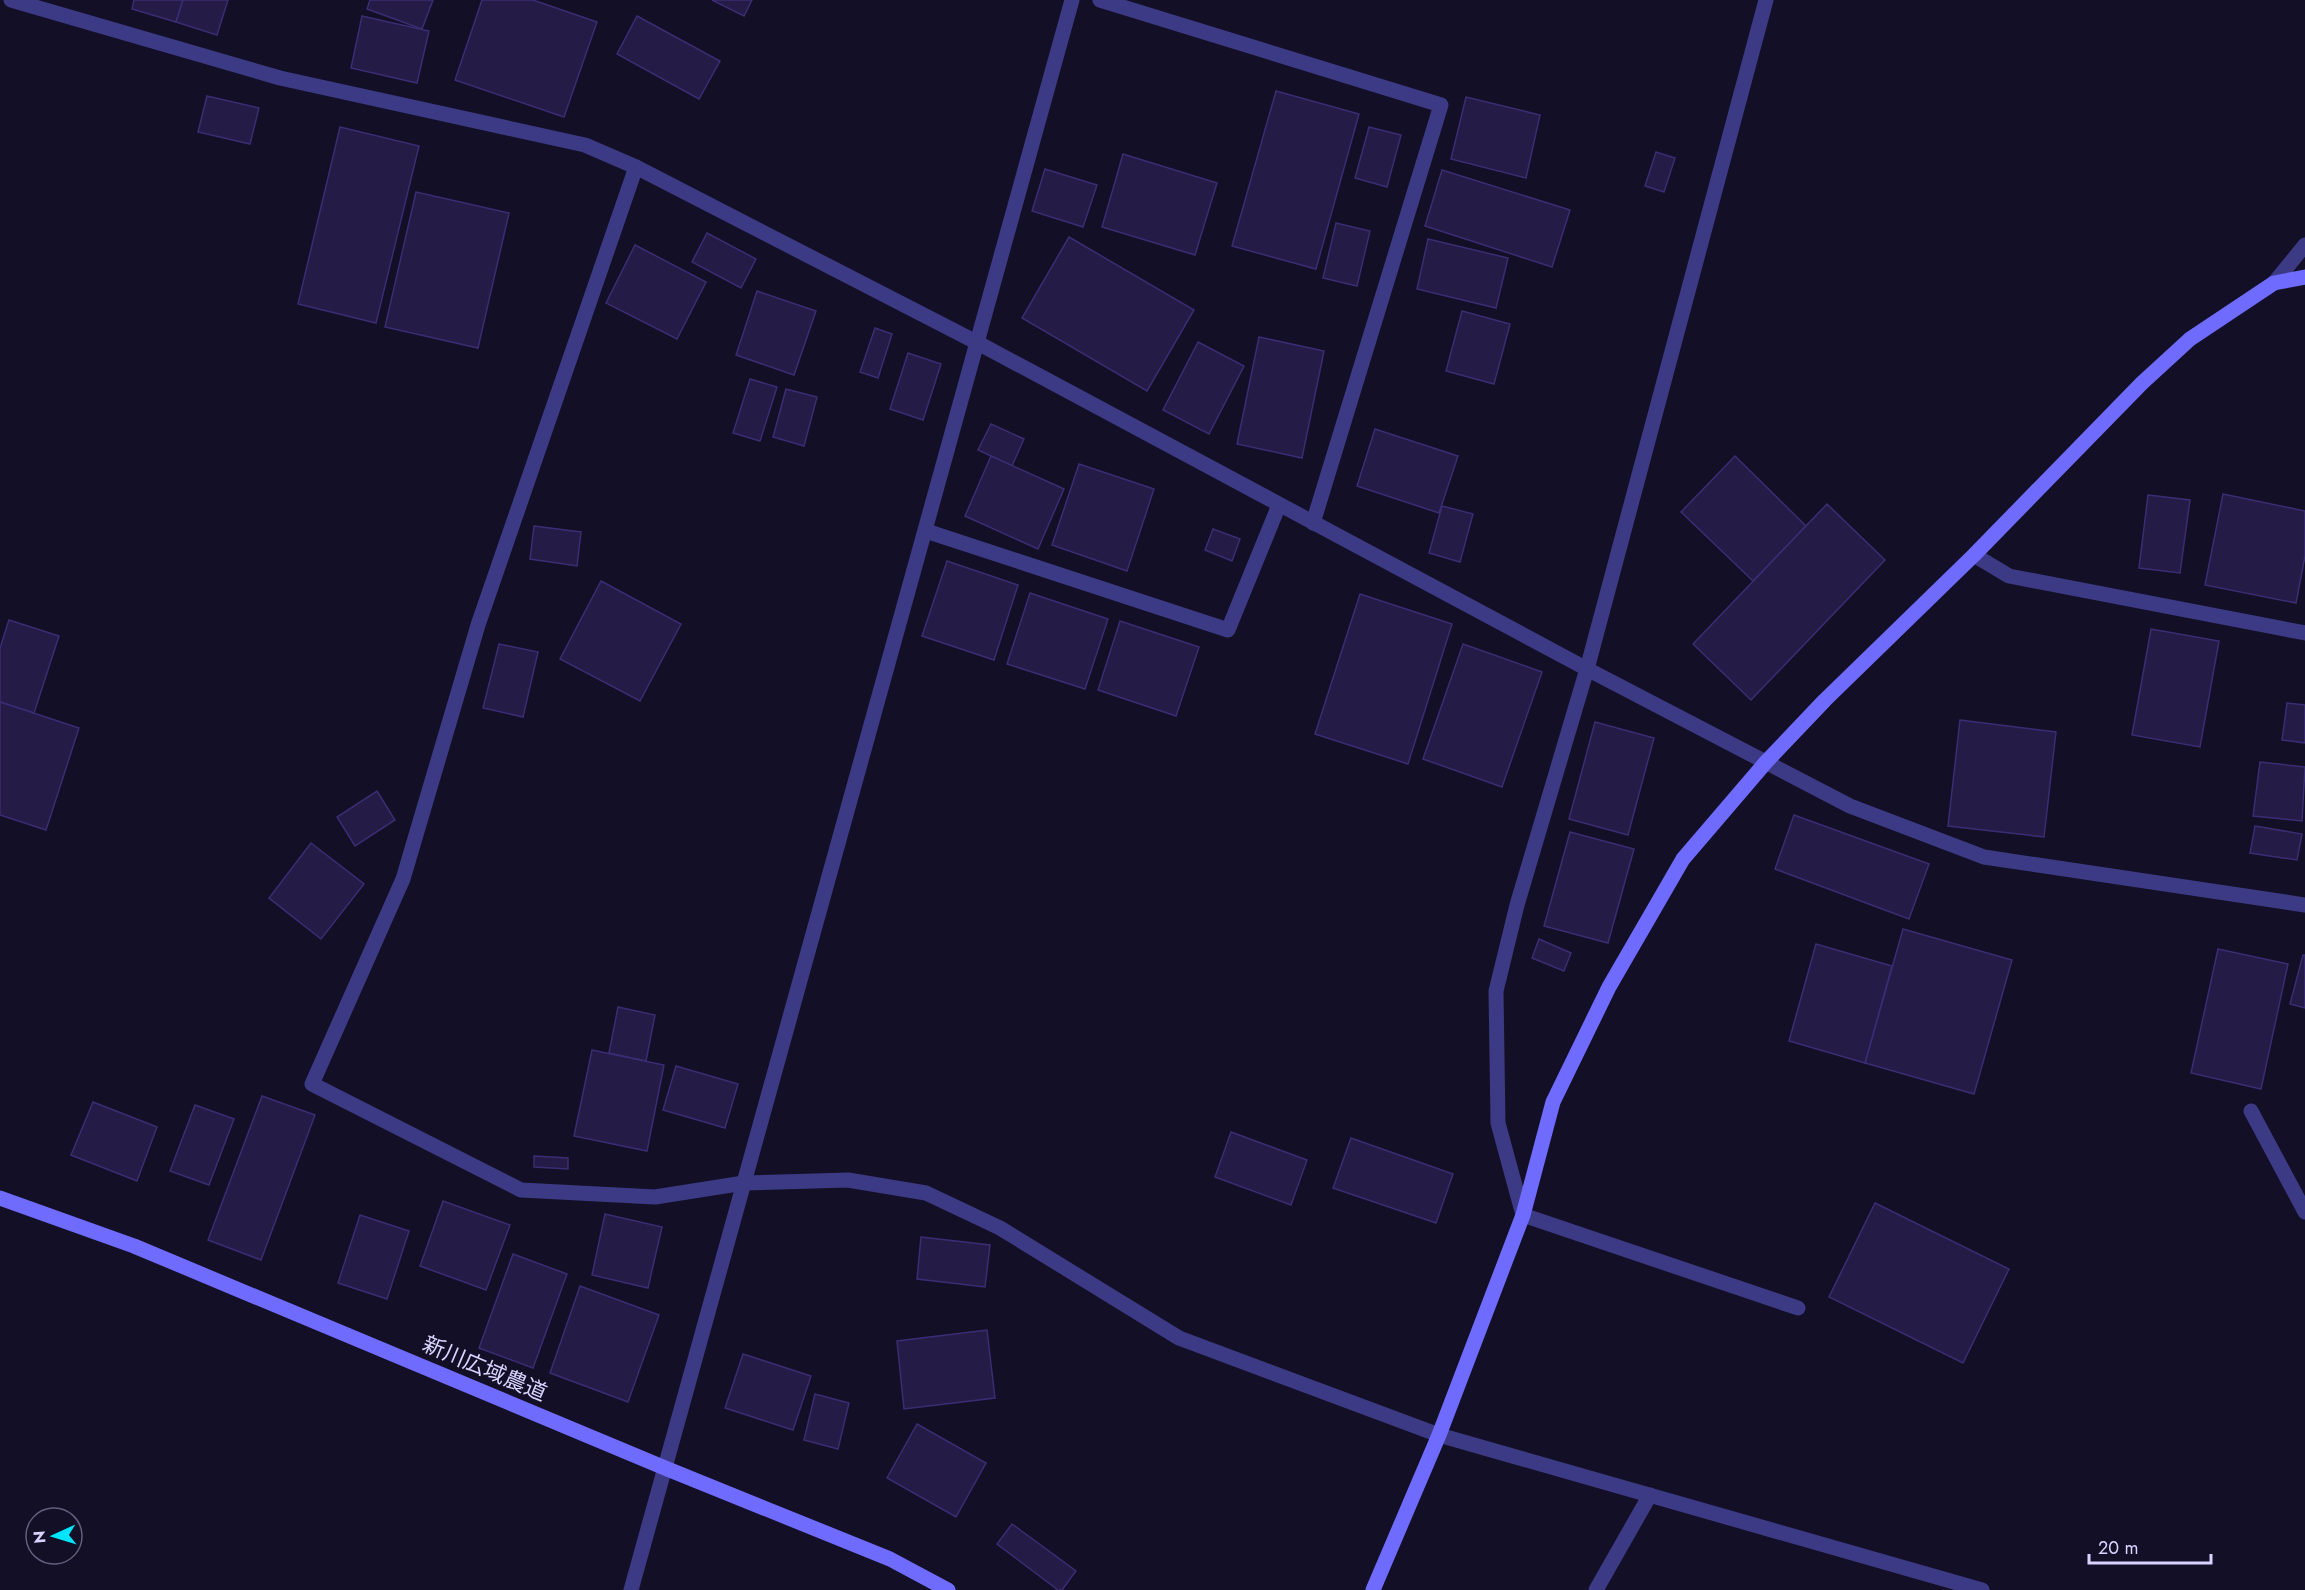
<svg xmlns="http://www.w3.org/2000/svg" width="2305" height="1590" font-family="Jost,'Noto Sans JP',sans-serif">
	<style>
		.building { fill: #241b47; stroke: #3b2d73; stroke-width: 1.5 }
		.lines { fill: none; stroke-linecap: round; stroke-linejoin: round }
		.street { stroke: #3d3a85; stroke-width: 15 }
		.secondary { stroke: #6f6bff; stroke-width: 15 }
		.labels { text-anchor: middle; stroke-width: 5; stroke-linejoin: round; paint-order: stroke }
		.street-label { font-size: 22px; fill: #d9d4ff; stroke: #130f26 }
	</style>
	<rect width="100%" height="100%" fill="#130f26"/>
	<g class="building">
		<polygon points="134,0 183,0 176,22 132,9"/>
		<polygon points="183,0 228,0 217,35 176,22"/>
		<polygon points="370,0 433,0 422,29 367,9"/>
		<polygon points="482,0 533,0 597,22 564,117 455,80"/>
		<polygon points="712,0 752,0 744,16"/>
		<polygon points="362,16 429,31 417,83 351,68"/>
		<polygon points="637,16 720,61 699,99 617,54"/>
		<polygon points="1276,91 1359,114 1316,269 1232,246"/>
		<polygon points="207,96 259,108 250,144 198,132"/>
		<polygon points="1466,97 1540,115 1526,178 1451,159"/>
		<polygon points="340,127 419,146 376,323 298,304"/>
		<polygon points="1369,127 1401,135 1387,187 1355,178"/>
		<polygon points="1656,152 1675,158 1664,192 1645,186"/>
		<polygon points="1123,154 1217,183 1195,255 1102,227"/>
		<polygon points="1045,169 1097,185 1083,227 1032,211"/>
		<polygon points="1442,170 1570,210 1552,267 1425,226"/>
		<polygon points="416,192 509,213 478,348 385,327"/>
		<polygon points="1336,223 1370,231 1357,286 1323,278"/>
		<polygon points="707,233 756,259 741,288 692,262"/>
		<polygon points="1069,237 1194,310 1147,391 1022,318"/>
		<polygon points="1428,239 1508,258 1496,308 1417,289"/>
		<polygon points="635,245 706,282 677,339 606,303"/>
		<polygon points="757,291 816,311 794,375 736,355"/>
		<polygon points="1462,311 1510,324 1494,384 1446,371"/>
		<polygon points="875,328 892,334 878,378 860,372"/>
		<polygon points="1259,337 1324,351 1302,458 1237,444"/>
		<polygon points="1198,342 1244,366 1209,434 1163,410"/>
		<polygon points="908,353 941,364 923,420 890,409"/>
		<polygon points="750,379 777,387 760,441 733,433"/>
		<polygon points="786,389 817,397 804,446 773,437"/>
		<polygon points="991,424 1024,439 1012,466 978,450"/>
		<polygon points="1375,429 1458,456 1439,513 1357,486"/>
		<polygon points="991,456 1064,489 1038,549 965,516"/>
		<polygon points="1735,456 1806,526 1753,581 1681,512"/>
		<polygon points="1079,464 1154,489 1127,571 1052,545"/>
		<polygon points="2223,494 2305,511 2305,556 2296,603 2205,585"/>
		<polygon points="2148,495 2190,500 2180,573 2139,568"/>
		<polygon points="1827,504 1885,560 1751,700 1693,644"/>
		<polygon points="1442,506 1473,514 1460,562 1429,553"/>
		<polygon points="534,526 581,532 577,566 530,559"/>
		<polygon points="1213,529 1240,539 1232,561 1205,550"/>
		<polygon points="947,561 1018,585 994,660 922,636"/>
		<polygon points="601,581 681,624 640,701 560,659"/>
		<polygon points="1030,593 1108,619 1085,689 1007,664"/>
		<polygon points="1360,594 1452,624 1408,764 1315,734"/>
		<polygon points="9,620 59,636 34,713 0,702 0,648"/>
		<polygon points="1120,621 1199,647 1176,716 1098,690"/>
		<polygon points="2151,629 2219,641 2200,747 2132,735"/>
		<polygon points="499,644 538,652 523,717 483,708"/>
		<polygon points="1463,644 1542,672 1502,787 1423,759"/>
		<polygon points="0,702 79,728 46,830 0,815"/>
		<polygon points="2287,703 2305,705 2305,743 2282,740"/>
		<polygon points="1960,720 2056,732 2044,837 1948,826"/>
		<polygon points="1595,722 1654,738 1628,835 1569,819"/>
		<polygon points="2260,762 2305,767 2302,821 2253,816"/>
		<polygon points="377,791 395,820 355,846 337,817"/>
		<polygon points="1794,815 1929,864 1909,919 1775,869"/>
		<polygon points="2255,826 2302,834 2297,860 2250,853"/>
		<polygon points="1570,832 1634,849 1608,943 1544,926"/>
		<polygon points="311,843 364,884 321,939 269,898"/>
		<polygon points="1903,929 2012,960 1974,1094 1865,1063"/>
		<polygon points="1539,939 1571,953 1564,971 1532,958"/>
		<polygon points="1816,944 1892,966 1865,1063 1789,1041"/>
		<polygon points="2218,949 2288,964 2261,1089 2191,1073"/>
		<polygon points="2303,955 2305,955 2305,1008 2290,1004"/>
		<polygon points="618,1007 655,1015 646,1061 609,1053"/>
		<polygon points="592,1050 664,1065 647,1151 574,1136"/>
		<polygon points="676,1066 738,1084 725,1128 663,1110"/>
		<polygon points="262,1096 315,1115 261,1260 208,1240"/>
		<polygon points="93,1102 157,1127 137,1181 71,1155"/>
		<polygon points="195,1105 234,1119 209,1185 170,1171"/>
		<polygon points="1231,1132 1307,1160 1291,1205 1215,1177"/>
		<polygon points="1351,1138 1453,1174 1436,1223 1333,1188"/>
		<polygon points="534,1156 568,1158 568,1169 534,1167"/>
		<polygon points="443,1201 510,1225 486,1290 420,1266"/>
		<polygon points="1875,1203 2009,1269 1963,1363 1829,1297"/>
		<polygon points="605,1214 662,1227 648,1288 592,1275"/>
		<polygon points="360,1215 409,1231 387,1299 338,1283"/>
		<polygon points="921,1237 990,1245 985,1287 917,1279"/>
		<polygon points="513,1254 567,1274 533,1368 479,1348"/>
		<polygon points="580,1286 659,1315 628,1402 550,1373"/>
		<polygon points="987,1330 995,1398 904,1409 897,1341"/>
		<polygon points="743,1354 811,1376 793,1430 725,1408"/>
		<polygon points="815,1394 849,1403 838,1449 804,1440"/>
		<polygon points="917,1424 986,1463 956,1517 887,1478"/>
		<polygon points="1012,1524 1076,1571 1062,1590 1058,1590 997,1544"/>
	</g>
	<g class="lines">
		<g class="street">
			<polyline points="11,0 280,78 585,145 636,167 978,343 1587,669 1850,806 1984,857 2305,905"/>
			<polyline points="1100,0 1441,105 1313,523"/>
			<polyline points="1766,0 1587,669 1517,905 1496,991 1498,1123 1523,1215 1798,1308"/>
			<polyline points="636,167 478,625 403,879 312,1084 521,1190 655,1197 744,1183 848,1180 926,1193 1000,1228 1179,1338 1439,1435 1982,1590"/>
			<polyline points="2274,283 2305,245"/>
			<polyline points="926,531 1228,630 1279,505"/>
			<polyline points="1974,555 2009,576 2305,633"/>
			<polyline points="2251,1111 2305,1212"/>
			<polyline points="631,1590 1072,0"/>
			<polyline points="1596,1590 1650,1495"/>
		</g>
		<g class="secondary">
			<polyline points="0,1198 134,1246 665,1468 890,1559 948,1590"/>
			<polyline points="1373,1590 1439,1435 1523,1215 1553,1102 1609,987 1683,859 1766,762 1825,700 1974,555 2142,383 2190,339 2274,283 2305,277"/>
		</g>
	</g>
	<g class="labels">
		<g class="street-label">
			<text transform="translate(485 1368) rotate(23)" y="8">新川広域農道</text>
		</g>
	</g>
	<g transform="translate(54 1536) rotate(266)"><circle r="28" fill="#130f26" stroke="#625e7d" stroke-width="1.5"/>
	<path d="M0-4.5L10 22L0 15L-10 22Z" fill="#00e5ff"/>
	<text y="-9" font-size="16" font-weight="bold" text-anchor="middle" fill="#d9d4ff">N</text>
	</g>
	<path d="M2089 1554v9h122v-9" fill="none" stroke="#d9d4ff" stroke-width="3"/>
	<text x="2098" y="1554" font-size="18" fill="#d9d4ff" stroke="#130f26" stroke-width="4.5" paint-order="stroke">20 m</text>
</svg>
